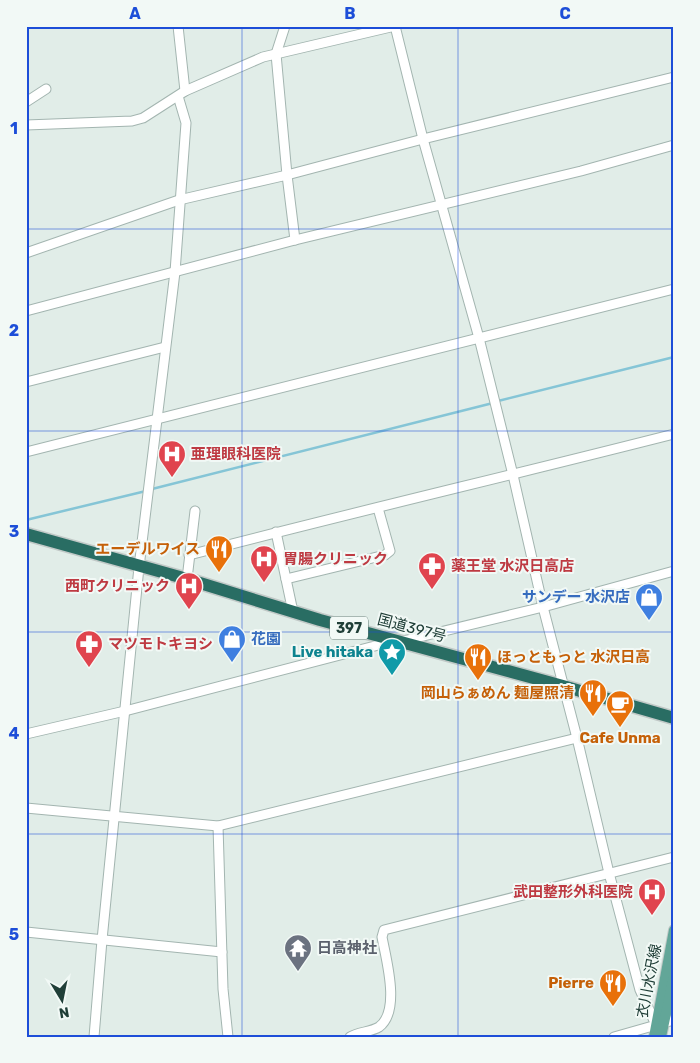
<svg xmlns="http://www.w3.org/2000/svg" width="700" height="1063" font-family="Rubik,'Noto Sans JP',sans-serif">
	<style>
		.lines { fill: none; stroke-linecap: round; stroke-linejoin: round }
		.stream { stroke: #85c5d6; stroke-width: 2.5 }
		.minor-casing { stroke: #a3b5b0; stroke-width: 11 }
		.major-casing { stroke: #c1c9c7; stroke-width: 12 }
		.highway-casing { stroke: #c1c9c7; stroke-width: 15 }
		.minor { stroke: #fff; stroke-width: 9 }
		.major { stroke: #62a698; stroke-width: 10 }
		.highway { stroke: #296d63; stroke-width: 12 }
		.grid { fill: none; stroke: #1d4ed8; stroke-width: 1; stroke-opacity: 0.55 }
		.labels { text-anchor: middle; stroke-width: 4; stroke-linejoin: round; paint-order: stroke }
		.shield { fill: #f2f9f6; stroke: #5f7771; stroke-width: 1 }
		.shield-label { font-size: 14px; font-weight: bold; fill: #203f38 }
		.health-label { font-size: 15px; font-weight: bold; fill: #be3a42; stroke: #f2f9f6; text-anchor: start }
		.food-label { font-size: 15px; font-weight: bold; fill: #c56008; stroke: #f2f9f6; text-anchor: end }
		.shop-label { font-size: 15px; font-weight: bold; fill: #366cbe; stroke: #f2f9f6; text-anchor: end }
		.street-label { font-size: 15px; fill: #203f38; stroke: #f2f9f6 }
		.culture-label { font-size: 15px; font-weight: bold; fill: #0d838f; stroke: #f2f9f6; text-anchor: end }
		.worship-label { font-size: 15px; font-weight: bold; fill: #5b616d; stroke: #f2f9f6; text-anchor: start }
		.neatline { fill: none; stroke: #1d4ed8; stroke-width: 2 }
		.grid-label { font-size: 16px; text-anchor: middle; font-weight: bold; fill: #1d4ed8 }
	</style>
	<rect width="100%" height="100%" fill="#e1ede8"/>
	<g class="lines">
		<g class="stream">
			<polyline points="498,401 674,357"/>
			<polyline points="152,489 493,403"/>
			<polyline points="26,520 146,491"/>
		</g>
		<g class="minor-casing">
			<g id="minor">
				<polyline points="178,26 185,91"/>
				<polyline points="285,26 276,54 287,175 295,240"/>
				<polyline points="395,26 423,139 479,338 513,475 543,607 577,738 609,873 640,990 656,1025"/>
				<polyline points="26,102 46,89"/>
				<polyline points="26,125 132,121 143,118 185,91 263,57 395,26"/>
				<polyline points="26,253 179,200 287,175 423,139 674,77"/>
				<polyline points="26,311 295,240 581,171 674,145"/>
				<polyline points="26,382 165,347"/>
				<polyline points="26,452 674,289"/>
				<polyline points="276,532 293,612"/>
				<path d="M189,555C350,513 513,475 674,434"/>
				<polyline points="187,579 195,511"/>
				<polyline points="286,579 385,555 390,551 378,508"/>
				<polyline points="403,641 543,607 674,571"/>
				<polyline points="26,734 125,711 394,641"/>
				<polyline points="26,808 218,826 577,738"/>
				<polyline points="218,826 223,989 228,1037"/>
				<polyline points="26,932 222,952"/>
				<polyline points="94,1037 102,940 139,567 175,272 186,123 178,96"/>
				<path d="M350,1037C358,1032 371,1032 379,1027C401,1011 386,959 382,937L384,930L674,857"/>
				<polyline points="614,1037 674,1020"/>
			</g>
		</g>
		<g class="major-casing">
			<g id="major">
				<polyline points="654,1037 674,930"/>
				<polyline points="661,1037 674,976"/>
			</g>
		</g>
		<g class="highway-casing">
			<polyline id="highway" points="26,534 187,579 320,620 563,686 674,718"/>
		</g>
		<use href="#minor" class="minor"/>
		<use href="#major" class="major"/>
		<use href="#highway" class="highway"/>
	</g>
	<path class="grid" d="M242,26V1037M458,26V1037M26,229H674M26,431H674M26,632H674M26,834H674"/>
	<defs>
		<g id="hospital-pin" transform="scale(1.4375)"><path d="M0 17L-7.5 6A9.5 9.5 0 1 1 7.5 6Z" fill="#e0444e" stroke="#f2f9f6"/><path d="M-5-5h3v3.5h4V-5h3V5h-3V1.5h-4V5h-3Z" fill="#fff"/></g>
		<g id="restaurant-pin" transform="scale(1.4375)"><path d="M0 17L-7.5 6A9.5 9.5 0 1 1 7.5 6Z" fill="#e8710a" stroke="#f2f9f6"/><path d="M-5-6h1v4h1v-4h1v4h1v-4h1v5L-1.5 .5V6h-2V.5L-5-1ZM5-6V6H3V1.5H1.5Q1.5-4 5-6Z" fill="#fff"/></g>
		<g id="pharmacy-pin" transform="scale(1.4375)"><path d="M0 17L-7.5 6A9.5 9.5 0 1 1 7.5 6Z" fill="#e0444e" stroke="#f2f9f6"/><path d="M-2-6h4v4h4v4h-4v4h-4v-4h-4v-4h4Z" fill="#fff"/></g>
		<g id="shop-pin" transform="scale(1.4375)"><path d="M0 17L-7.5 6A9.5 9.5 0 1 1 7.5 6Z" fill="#3f7fe0" stroke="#f2f9f6"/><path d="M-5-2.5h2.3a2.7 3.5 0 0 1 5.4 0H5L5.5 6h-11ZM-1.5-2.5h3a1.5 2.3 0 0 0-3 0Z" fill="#fff"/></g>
		<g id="sight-pin" transform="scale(1.4375)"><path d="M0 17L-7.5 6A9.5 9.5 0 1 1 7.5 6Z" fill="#0f9aa8" stroke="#f2f9f6"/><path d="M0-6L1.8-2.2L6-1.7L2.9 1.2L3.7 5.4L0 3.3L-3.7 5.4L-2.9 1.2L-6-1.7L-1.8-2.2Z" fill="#fff"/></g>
		<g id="cafe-pin" transform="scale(1.4375)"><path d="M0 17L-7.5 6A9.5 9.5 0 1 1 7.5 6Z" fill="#e8710a" stroke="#f2f9f6"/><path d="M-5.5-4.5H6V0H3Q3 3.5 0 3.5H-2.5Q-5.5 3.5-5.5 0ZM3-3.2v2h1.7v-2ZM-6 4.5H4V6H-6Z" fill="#fff"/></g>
		<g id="temple-pin" transform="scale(1.4375)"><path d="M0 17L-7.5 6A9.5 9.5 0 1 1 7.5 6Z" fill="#6b7280" stroke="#f2f9f6"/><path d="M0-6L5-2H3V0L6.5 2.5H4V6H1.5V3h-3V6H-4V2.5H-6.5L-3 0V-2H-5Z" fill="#fff"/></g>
	</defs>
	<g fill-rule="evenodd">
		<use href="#hospital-pin" x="172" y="454"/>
		<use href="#restaurant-pin" x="219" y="549"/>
		<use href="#hospital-pin" x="264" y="559"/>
		<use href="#pharmacy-pin" x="432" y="566"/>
		<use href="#hospital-pin" x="189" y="586"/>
		<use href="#shop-pin" x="649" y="597"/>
		<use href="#shop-pin" x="232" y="639"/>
		<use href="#pharmacy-pin" x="89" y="644"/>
		<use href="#sight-pin" x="392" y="652"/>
		<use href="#restaurant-pin" x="478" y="657"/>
		<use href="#restaurant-pin" x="593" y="693"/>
		<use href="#cafe-pin" x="620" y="704"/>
		<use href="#hospital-pin" x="652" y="892"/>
		<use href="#temple-pin" x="298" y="948"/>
		<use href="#restaurant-pin" x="613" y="983"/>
	</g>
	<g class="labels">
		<rect class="shield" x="330" y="616.5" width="38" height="23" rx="4"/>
		<g class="shield-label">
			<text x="349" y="633">397</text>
		</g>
		<g class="health-label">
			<text x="191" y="459">亜理眼科医院</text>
			<text x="283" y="564">胃腸クリニック</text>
			<text x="451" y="571">薬王堂 水沢日高店</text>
			<text x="170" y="591" text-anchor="end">西町クリニック</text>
			<text x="108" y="649">マツモトキヨシ</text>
			<text x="633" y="897" text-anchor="end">武田整形外科医院</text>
		</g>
		<g class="food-label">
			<text x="200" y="554">エーデルワイス</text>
			<text x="497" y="662" text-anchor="start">ほっともっと 水沢日高</text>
			<text x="574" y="698">岡山らぁめん 麺屋照清</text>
			<text x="620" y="743" text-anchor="middle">Cafe Unma</text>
			<text x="594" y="988">Pierre</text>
		</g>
		<g class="shop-label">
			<text x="630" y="602">サンデー 水沢店</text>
			<text x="251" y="644" text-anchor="start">花園</text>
		</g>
		<g class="street-label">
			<text transform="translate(412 628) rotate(15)" y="5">国道397号</text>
			<text transform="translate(649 981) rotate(-79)" y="5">衣川水沢線</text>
		</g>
		<g class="culture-label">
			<text x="373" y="657">Live hitaka</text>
		</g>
		<g class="worship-label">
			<text x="317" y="953">日高神社</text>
		</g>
	</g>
	<rect width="700" height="1063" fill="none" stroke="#f2f9f6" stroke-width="55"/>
	<g transform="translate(62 1000) rotate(170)" stroke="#f2f9f6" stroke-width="4" paint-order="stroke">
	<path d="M0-4L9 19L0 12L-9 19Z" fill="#203f38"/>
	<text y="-8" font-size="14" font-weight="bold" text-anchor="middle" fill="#203f38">N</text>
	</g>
	<rect x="28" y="28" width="644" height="1008" class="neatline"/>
	<g class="grid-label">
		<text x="135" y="19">A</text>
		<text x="350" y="19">B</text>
		<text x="565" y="19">C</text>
		<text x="14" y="134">1</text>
		<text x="14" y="336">2</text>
		<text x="14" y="537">3</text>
		<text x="14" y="739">4</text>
		<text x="14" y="940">5</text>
	</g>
</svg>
